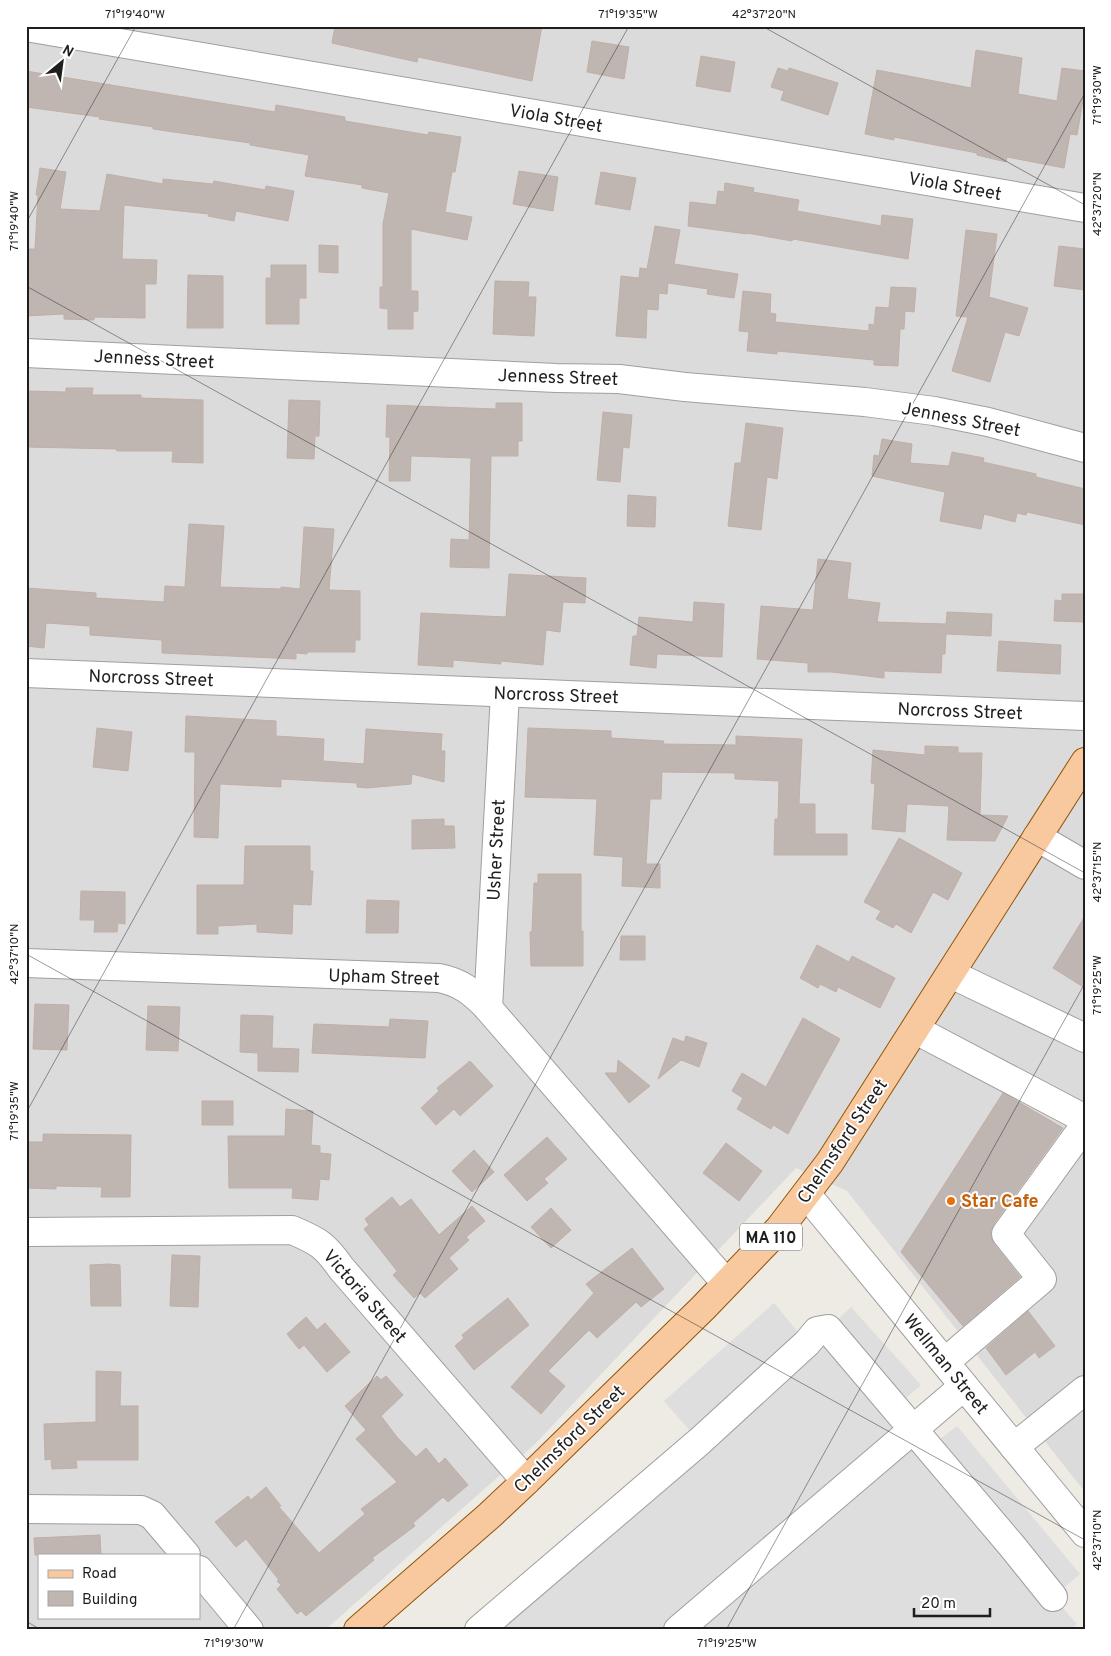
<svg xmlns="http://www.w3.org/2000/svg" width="1111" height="1656" font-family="Overpass,sans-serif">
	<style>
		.residential { fill: #dcdbdb; fill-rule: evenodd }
		.parking { fill: #dedede }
		.building { fill: #bfb5b1; stroke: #c0afa7 }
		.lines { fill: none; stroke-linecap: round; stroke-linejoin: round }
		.minor-casing { stroke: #9f9f9f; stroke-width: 30 }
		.major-casing { stroke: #925405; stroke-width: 30 }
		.minor { stroke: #fff; stroke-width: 28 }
		.major { stroke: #f8c89f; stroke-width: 28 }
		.ticks { fill: none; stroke: #1e1e1e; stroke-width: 1; stroke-opacity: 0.45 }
		.food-dot { fill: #e8710a; stroke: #fff; stroke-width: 2 }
		.labels { text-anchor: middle; stroke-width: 4; stroke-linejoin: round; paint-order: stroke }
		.shield { fill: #fff; stroke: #626262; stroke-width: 1 }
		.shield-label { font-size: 16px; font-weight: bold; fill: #1e1e1e }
		.street-label { font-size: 18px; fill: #1e1e1e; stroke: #fff }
		.food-label { font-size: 18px; font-weight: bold; fill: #c56008; stroke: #fff; text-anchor: start }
		.neatline { fill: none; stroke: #1e1e1e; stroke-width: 2 }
		.ticks-label { font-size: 12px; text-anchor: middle; fill: #1e1e1e }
	</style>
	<rect width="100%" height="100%" fill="#eeeae4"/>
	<path class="residential" d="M26,26H1085V1492L847,1191L796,1168L535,1444L325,1630H26ZM39,1555H199V1617H39Z"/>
	<polygon class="parking" points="774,1303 807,1343 828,1329 851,1307 921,1385 906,1398 940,1439 957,1426 1080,1574 1053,1597 1077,1624 1070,1630 479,1630 699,1441 664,1401"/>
	<g class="building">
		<polygon points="335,26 542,26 532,81 418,57 417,62 332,43"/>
		<polygon points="592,41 629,47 624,79 587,72"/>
		<polygon points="976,50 1022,58 1018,94 1057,101 1062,68 1085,71 1085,89 1077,135 1070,134 1064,168 1007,157 1006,162 977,155 977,153 894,137 894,140 865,134 877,70 971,88"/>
		<polygon points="701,56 735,62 730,92 696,86"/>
		<polygon points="778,68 788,71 789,68 838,83 828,115 781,100 784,91 771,87"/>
		<polygon points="26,71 275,112 276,105 345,117 345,121 428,135 429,132 461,137 455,172 452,172 445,212 472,217 467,240 411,229 411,291 418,291 418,311 413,312 413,329 388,329 388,309 380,308 380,287 383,287 383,224 389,193 362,188 362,185 305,176 309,155 250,145 250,143 153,129 153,127 99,119 100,117 26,107"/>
		<polygon points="40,168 66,172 60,209 100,211 107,174 163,184 163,179 213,184 214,181 265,190 266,186 294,191 288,221 236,211 234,221 208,216 209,214 124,205 122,259 157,260 156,284 145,284 145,318 94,317 94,320 64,319 64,314 26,316 26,249 35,249 38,195 36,195"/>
		<polygon points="519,171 558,177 553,211 513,204"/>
		<polygon points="601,172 636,178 630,210 595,204"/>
		<polygon points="725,183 754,188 753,192 799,200 797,211 881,226 882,215 913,219 908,259 793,239 792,241 747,233 747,234 688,226 690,202 716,205 718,191 724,192"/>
		<polygon points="655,226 680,230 674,264 738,274 734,298 707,294 708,289 668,283 667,294 659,293 658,310 647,309 646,338 616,336 621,276 639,278 640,268 647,269"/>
		<polygon points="966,230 997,234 989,297 1028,308 1019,336 1005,332 990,382 952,371 968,317 956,316"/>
		<polygon points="319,245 338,246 338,273 319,272"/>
		<polygon points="1059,246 1085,249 1085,290 1054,286"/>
		<polygon points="271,265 306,265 306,298 299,298 299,324 266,324 266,278 271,278"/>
		<polygon points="188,275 223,276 223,328 187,328"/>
		<polygon points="495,281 529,282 528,297 536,297 534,336 493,334"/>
		<polygon points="891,287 916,288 914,312 905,311 904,329 900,329 898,366 874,365 874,360 777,351 777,354 747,351 749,332 739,331 743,291 771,294 770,313 776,314 775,322 869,331 869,324 874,325 876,307 889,308"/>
		<polygon points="66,388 93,388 92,395 141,395 141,398 203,400 203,463 172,462 173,451 117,451 116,449 26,447 26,391 66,392"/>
		<polygon points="289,400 320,401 319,436 315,436 314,459 287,458"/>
		<polygon points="496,403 522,403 522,441 518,441 518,456 491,456 489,568 450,567 451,539 469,540 471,458 411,456 410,481 389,481 390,437 386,437 387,405 496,409"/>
		<polygon points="603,412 632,415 629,448 623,447 620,482 597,480"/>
		<polygon points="746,423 783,428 777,479 767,477 761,530 728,526 735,463 741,463"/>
		<polygon points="882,439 912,444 910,463 949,466 952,452 984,458 983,462 1036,474 1036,477 1085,489 1085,525 1027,512 1026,515 1017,513 1015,522 984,514 981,529 940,521 945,492 872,476 874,455 879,456"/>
		<polygon points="628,495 656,497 655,527 627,526"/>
		<polygon points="189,524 224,526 220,587 281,589 281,587 300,589 304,527 334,529 329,590 360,591 360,640 355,640 355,652 307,652 307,654 296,653 296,659 162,653 162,640 90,635 90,626 46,623 44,648 26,646 26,588 96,593 96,598 164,602 165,586 185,587"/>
		<polygon points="818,559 851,563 847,599 880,603 877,622 946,624 947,612 992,614 991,636 946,634 945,654 942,654 941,673 884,671 884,678 832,672 808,672 808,663 757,659 761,606 813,610"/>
		<polygon points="509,574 586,578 585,603 563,602 560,632 546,630 543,665 501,661 501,664 453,660 453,667 418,665 421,613 506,617"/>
		<polygon points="1062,594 1085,594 1085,622 1054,621 1055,600 1062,601"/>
		<polygon points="694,602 724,604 722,657 657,654 656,668 630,665 633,636 637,636 639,617 693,622"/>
		<polygon points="999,641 1061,645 1060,674 997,671"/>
		<polygon points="186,716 276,721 276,736 324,739 323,761 364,764 366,729 442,734 441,751 445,751 444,782 412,774 411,784 367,788 357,787 357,783 281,779 281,787 220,784 218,838 194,837 195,752 185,752"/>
		<polygon points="97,728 132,732 128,771 93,767"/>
		<polygon points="528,728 611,731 611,738 664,741 663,744 736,745 736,736 802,739 799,804 815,804 815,834 847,834 847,855 774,855 775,819 778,819 779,781 735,779 735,773 662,772 661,799 650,799 646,864 660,864 660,888 622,886 623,857 594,855 597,799 525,797"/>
		<polygon points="925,746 958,747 958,753 982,753 980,815 1008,816 995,841 947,840 949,806 907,804 905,832 872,829 875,784 871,783 873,750 925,755"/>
		<polygon points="444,819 444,826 454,826 455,848 412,849 412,820"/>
		<polygon points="899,838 962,873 948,900 933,892 911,933 896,924 893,928 876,919 881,911 864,902"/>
		<polygon points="245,846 310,846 310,871 313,871 311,905 293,904 292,934 257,932 257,924 218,926 218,934 197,934 197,885 244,885"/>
		<polygon points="538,874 581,874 581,931 583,931 583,966 531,966 530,932 532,932 534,883 538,883"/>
		<polygon points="81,891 125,892 125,924 118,923 117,932 94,932 95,920 80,920"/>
		<polygon points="367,900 399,901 398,933 366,933"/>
		<polygon points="1085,916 1085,988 1053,968"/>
		<polygon points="621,936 645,936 645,960 620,960"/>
		<polygon points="817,945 849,962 852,956 895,978 880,1008 838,987 836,992 820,984 818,988 800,978"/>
		<polygon points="35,1004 69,1005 67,1050 33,1049"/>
		<polygon points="148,1006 180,1007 178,1051 146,1050"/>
		<polygon points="241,1015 273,1016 272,1048 299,1049 298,1072 258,1071 258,1053 240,1052"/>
		<polygon points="803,1018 840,1039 788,1134 773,1125 771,1129 737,1109 743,1098 732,1091 742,1073 766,1087"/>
		<polygon points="390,1019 428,1021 425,1058 312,1053 314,1024 389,1027"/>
		<polygon points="686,1036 707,1043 699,1067 681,1060 658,1079 673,1038 684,1042"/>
		<polygon points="618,1060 650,1086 629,1103 605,1073 617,1073"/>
		<polygon points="470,1061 493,1086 460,1116 454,1109 436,1125 421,1108 439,1091 437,1088"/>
		<polygon points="1003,1093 1063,1128 993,1225 990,1234 994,1244 1020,1277 963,1326 901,1252"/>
		<rect x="202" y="1101" width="31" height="24"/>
		<polygon points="286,1109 313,1111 311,1145 320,1146 320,1153 331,1154 329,1180 320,1179 318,1200 292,1198 293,1188 229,1188 228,1136 285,1136"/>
		<polygon points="43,1134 131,1135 130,1197 101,1197 102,1187 56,1186 56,1189 27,1188 27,1142 43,1142"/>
		<polygon points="547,1137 567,1159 544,1179 548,1183 527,1201 504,1175"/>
		<polygon points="726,1143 762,1171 739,1201 703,1173"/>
		<polygon points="474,1150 494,1172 472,1192 452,1171"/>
		<polygon points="392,1197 400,1207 411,1199 439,1235 472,1206 485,1221 466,1237 469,1240 449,1258 458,1269 425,1298 420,1293 414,1298 393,1275 397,1271 364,1229 369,1225 365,1219"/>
		<polygon points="551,1208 571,1230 551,1248 531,1227"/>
		<polygon points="632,1248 664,1289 641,1307 636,1302 597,1338 589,1330 548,1371 565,1386 541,1414 511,1387 594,1293 586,1284"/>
		<polygon points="172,1255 200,1256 198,1307 170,1306"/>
		<polygon points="109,1264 120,1265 121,1306 91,1306 90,1265"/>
		<polygon points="508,1298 529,1325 474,1370 455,1346 464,1338 462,1335"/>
		<polygon points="1028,1311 1055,1346 1039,1358 1035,1352 1006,1375 986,1348"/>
		<polygon points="306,1317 317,1330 325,1323 350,1352 327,1372 304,1345 299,1349 287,1334"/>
		<polygon points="96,1371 121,1372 120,1406 138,1406 138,1460 76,1460 77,1468 52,1469 51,1459 45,1460 44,1424 96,1422"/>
		<polygon points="377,1376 381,1380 386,1376 403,1395 381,1416 397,1437 416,1457 426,1448 439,1464 445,1458 468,1485 448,1502 443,1497 413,1523 415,1526 372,1558 374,1560 306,1616 301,1611 297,1614 277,1589 281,1585 277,1581 279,1580 246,1539 236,1547 215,1522 248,1496 251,1500 266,1487 281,1506 279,1507 319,1553 365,1514 361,1509 397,1482 356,1439 366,1430 345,1406"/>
		<polygon points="100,1535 101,1555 35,1555 34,1538"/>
	</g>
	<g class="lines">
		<g class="minor-casing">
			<g id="minor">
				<polyline points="26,27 1085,208"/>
				<polyline points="26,353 556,378 619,379 685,387 865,402 934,411 988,422 1085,448"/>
				<polyline points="26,673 1085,716"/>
				<polyline points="1037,837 1085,865"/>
				<path d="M26,963L439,978C460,982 473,992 488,1008L726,1283"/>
				<polyline points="951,974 1085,1038"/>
				<polyline points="488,1008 505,693"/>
				<polyline points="916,1030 1085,1119"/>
				<polyline points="807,1195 1085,1533"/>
				<path d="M26,1232L292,1230C318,1241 325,1245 341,1268L526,1481"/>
				<polyline points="945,1362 1042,1279 1006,1234 1085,1125"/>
				<polyline points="1014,1447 1085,1390"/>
				<polyline points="26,1509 141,1510 152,1515 186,1555"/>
				<polyline points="199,1570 249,1630"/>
				<polyline points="479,1630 700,1441 807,1343 817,1331 828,1329 1012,1546 1053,1597"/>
				<polyline points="678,1630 964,1386"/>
			</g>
		</g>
		<g class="major-casing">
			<polyline id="major" points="358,1630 490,1515 526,1481 703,1308 779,1229 830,1162 1085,762"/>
		</g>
		<use href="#minor" class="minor"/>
		<use href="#major" class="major"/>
	</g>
	<path class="ticks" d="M762,26L1085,205M26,223L136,26M26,286L1085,873M26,954L1085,1540M26,1113L629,26M26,1621L41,1630M233,1630L1085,93M726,1630L1085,983"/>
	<circle class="food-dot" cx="951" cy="1201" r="5"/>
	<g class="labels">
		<rect class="shield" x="740" y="1223.5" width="62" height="27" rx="4"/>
		<g class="shield-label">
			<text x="771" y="1243">MA 110</text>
		</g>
		<g class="street-label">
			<text transform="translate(556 118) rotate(10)" y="6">Viola Street</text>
			<text transform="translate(955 186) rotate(10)" y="6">Viola Street</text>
			<text transform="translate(154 359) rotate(3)" y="6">Jenness Street</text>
			<text transform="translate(558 377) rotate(2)" y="6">Jenness Street</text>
			<text transform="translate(961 419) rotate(11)" y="6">Jenness Street</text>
			<text transform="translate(151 678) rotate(2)" y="6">Norcross Street</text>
			<text transform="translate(556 695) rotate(2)" y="6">Norcross Street</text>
			<text transform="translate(960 711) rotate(2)" y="6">Norcross Street</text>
			<text transform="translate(496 850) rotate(-87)" y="6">Usher Street</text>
			<text transform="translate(384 977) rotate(2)" y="6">Upham Street</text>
			<text transform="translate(842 1141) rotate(-56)" y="6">Chelmsford Street</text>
			<text transform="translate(365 1296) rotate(49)" y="6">Victoria Street</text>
			<text transform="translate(946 1364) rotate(51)" y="6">Wellman Street</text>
			<text transform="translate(569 1439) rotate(-44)" y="6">Chelmsford Street</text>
		</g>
		<g class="food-label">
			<text x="961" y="1207">Star Cafe</text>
		</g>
	</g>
	<rect width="1111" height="1656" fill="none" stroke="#ffffff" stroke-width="55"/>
	<rect x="38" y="1554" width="162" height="65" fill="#ffffff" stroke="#a5a5a5"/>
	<rect x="48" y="1570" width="25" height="8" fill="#f8c89f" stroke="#a5a5a5"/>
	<text x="82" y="1578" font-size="15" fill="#1e1e1e">Road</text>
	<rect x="48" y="1591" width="25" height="15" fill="#bfb5b1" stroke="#a5a5a5"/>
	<text x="82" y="1604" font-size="15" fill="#1e1e1e">Building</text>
	<g transform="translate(62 62) rotate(29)" stroke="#ffffff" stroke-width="4" paint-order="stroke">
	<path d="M0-4L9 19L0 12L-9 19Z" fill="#1e1e1e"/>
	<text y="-8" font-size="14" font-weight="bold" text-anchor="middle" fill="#1e1e1e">N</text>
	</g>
	<path d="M914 1608v8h76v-8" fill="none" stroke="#1e1e1e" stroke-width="2.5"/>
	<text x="921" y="1608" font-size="15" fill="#1e1e1e" stroke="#ffffff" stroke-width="4" paint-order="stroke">20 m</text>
	<rect x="28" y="28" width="1056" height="1600" class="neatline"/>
	<g class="ticks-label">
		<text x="135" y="18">71°19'40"W</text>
		<text x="628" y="18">71°19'35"W</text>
		<text x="764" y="18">42°37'20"N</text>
		<text transform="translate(1097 95) rotate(-90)" y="4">71°19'30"W</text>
		<text transform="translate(1097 204) rotate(-90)" y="4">42°37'20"N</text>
		<text transform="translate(14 221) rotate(-90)" y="4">71°19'40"W</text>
		<text transform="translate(1097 872) rotate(-90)" y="4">42°37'15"N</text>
		<text transform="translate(14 954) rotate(-90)" y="4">42°37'10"N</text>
		<text transform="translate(1097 985) rotate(-90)" y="4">71°19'25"W</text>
		<text transform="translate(14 1111) rotate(-90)" y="4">71°19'35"W</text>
		<text transform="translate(1097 1540) rotate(-90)" y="4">42°37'10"N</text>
		<text x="234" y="1647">71°19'30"W</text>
		<text x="727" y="1647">71°19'25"W</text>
	</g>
</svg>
